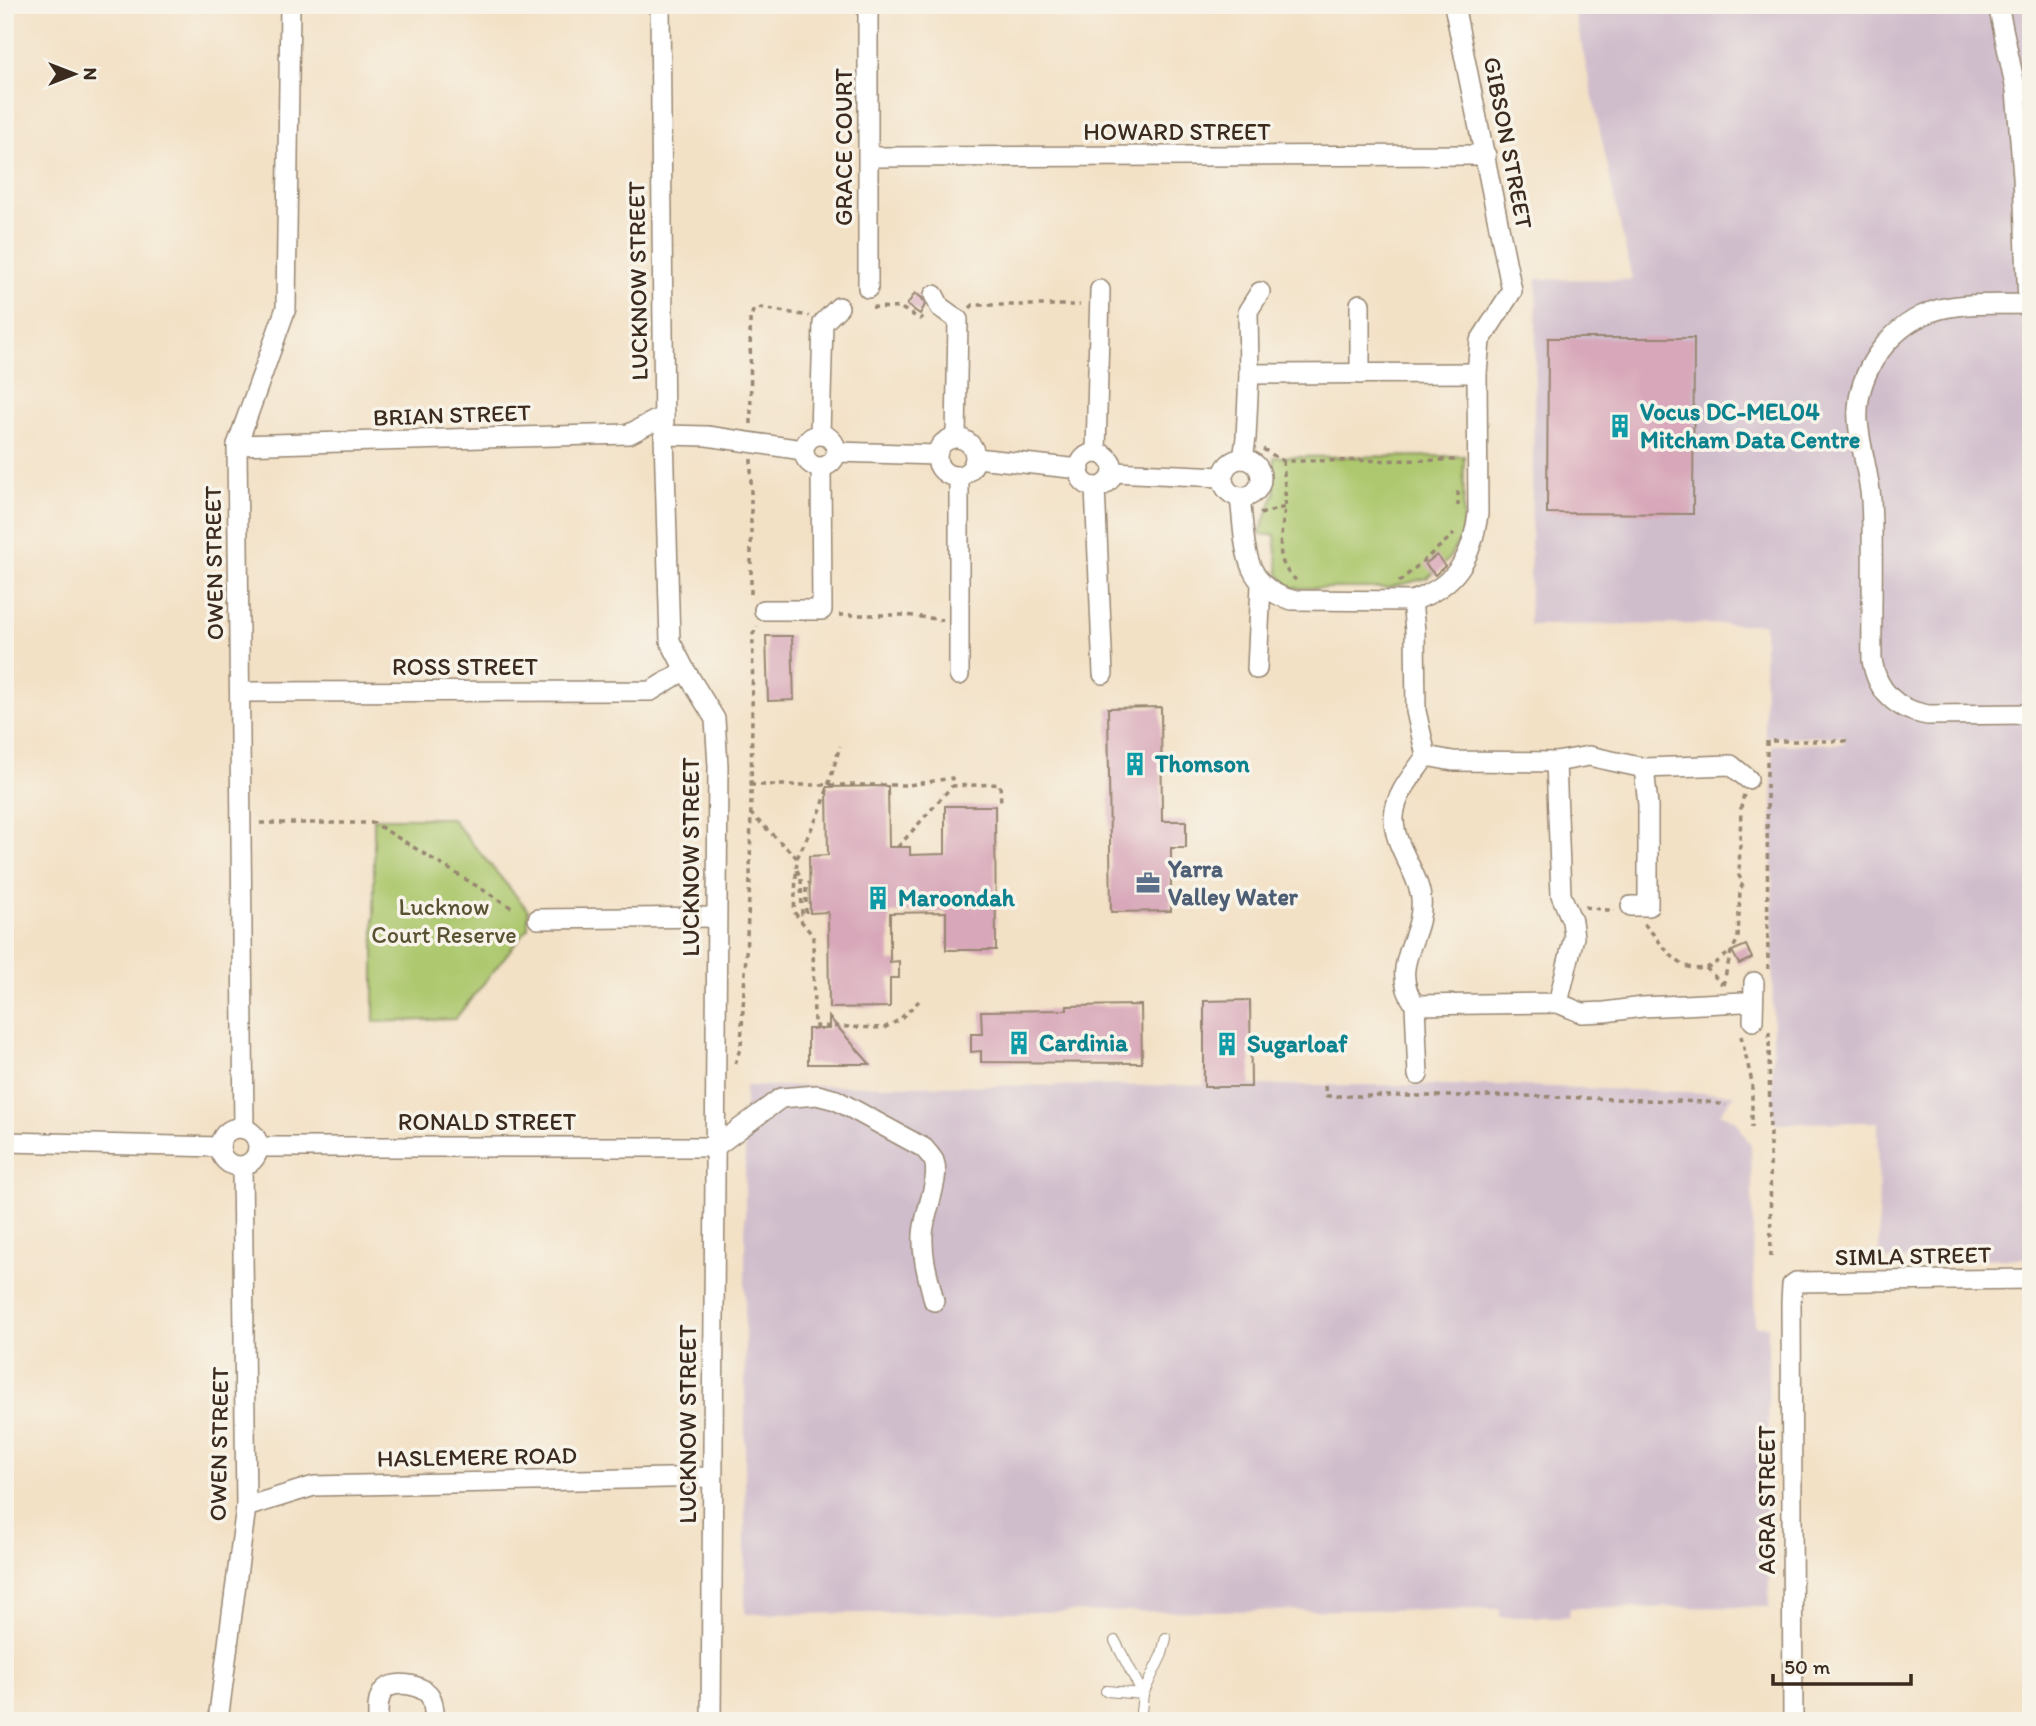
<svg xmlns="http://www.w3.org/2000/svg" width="2036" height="1726" font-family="Itim,sans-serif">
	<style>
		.industrial { fill: #d0bdcc }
		.green { fill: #adc86e; stroke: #747946; stroke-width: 2 }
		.building { fill: #d8a7b9 }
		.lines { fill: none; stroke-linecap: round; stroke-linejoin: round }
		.service-casing { stroke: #978672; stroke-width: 12 }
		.minor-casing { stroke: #978672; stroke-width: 22 }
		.path { stroke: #978672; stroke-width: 3.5; stroke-dasharray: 5 5; stroke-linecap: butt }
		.service { stroke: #fff; stroke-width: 10 }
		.minor { stroke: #fff; stroke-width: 19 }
		.labels { text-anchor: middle; stroke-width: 7; stroke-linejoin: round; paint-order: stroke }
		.street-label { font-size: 24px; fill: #3b2a1e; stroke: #f7f3e8 }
		.culture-label { font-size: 24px; font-weight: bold; fill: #0d838f; stroke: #f7f3e8; text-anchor: start }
		.service-label { font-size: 24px; font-weight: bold; fill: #4e5e75; stroke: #f7f3e8; text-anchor: start }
		.park-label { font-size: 24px; fill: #585232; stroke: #f7f3e8 }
	</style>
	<rect width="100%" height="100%" fill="#f7f3e8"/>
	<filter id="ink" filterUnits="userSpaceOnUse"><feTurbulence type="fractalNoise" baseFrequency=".0143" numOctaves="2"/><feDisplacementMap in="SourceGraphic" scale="14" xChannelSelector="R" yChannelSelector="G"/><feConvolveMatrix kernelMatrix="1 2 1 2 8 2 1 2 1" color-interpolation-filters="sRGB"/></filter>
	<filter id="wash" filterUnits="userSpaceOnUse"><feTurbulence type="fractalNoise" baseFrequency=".00686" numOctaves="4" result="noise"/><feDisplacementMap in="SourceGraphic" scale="28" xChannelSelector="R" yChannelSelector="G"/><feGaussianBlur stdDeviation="1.57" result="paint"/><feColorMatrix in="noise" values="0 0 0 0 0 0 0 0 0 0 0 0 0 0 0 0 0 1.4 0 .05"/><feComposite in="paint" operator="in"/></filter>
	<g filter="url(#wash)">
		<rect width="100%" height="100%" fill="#f3e1c6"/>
		<g class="industrial">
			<polygon points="1573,5 2031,5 2031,1258 1879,1260 1878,1122 1773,1123 1772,745 1844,743 1844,736 1765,737 1764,624 1529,625 1537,279 1632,280"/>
			<polygon points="1501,1085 1735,1094 1720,1113 1736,1121 1751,1146 1755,1326 1768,1326 1769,1607 1570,1608 1569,1617 1500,1617 1500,1609 745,1614 745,1086"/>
		</g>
		<g class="green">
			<polygon points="1464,456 1463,534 1447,561 1427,578 1388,588 1289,588 1279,574 1275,535 1259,535 1275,493 1274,457"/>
			<polygon points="374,818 451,818 528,910 528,928 455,1019 374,1022"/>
		</g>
		<g id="blocks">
			<g class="building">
				<polygon points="915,293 922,298 925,305 920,314 907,305"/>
				<polygon points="1548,338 1694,338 1693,514 1547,513"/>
				<polygon points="1437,555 1445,566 1435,575 1425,564"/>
				<polygon points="766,636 792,636 794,700 768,701"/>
				<polygon points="1161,707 1162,821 1186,821 1186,848 1171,848 1171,911 1111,912 1108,708"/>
				<polygon points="888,786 889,847 910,847 910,855 945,854 945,806 995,806 996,950 946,950 946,912 890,913 890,962 899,961 899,978 890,978 890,1007 829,1008 828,912 810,913 809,856 828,855 827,787"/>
				<polygon points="1746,945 1752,958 1739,964 1732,951"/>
				<polygon points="1250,1000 1251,1087 1204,1087 1204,1001"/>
				<polygon points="1141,1005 1142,1063 981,1062 981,1051 971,1052 971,1034 982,1034 981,1011 1067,1010 1067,1006"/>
				<polygon points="829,1017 870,1064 808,1064 808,1029 829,1029"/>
			</g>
		</g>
	</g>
	<g filter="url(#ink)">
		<use href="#blocks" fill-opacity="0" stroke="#978672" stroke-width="2"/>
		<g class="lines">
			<g class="service-casing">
				<g id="service">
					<polyline points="1115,1641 1143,1694"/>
					<polyline points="1106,1691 1143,1694"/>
					<polyline points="1140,1721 1143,1694 1162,1654 1166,1638"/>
				</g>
			</g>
			<g class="minor-casing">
				<g id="minor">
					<polyline points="660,5 664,435 670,641 685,670 715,719 718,766 711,1721"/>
					<polyline points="868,5 868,288"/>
					<polyline points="1998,5 2016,90 2023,177 2028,304"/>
					<polyline points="869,157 1486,155"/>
					<polyline points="934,295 940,307 958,320 956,437"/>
					<polyline points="1360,304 1360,374"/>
					<path d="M2031,304C2002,305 1968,302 1940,309C1892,322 1855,371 1858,421C1860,447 1869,473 1871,500C1874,553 1871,607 1872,660C1877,692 1897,710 1928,715L2031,714"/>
					<polyline points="1249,374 1477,373"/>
					<polyline points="820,434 823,323 839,307"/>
					<circle cx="820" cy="451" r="16"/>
					<polyline points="664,435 707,436 803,450"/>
					<circle cx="956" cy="457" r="19"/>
					<polyline points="237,445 629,434 664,416"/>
					<polyline points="836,452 937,455"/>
					<polyline points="1096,453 1100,290"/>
					<circle cx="1096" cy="470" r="17"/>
					<polyline points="976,458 1080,469"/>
					<polyline points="1243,459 1246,438 1249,374 1248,311 1260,292"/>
					<circle cx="1242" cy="478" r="19"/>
					<polyline points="1113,472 1222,477"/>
					<polyline points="1095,487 1103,674"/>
					<path d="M1240,498C1246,542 1240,586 1292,600L1412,601C1456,586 1472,558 1478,514L1477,373L1480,341L1512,291L1454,5"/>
					<path d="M1412,601L1415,631L1416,711L1426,756C1414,774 1395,794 1394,817C1393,846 1418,871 1421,898C1425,939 1387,964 1415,1005L1558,1003L1574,937L1572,921L1561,895L1556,762"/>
					<polyline points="764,610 822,610 821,468"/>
					<polyline points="1257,669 1261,585"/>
					<polyline points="959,675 959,476"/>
					<polyline points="240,692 651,691 685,670"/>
					<polyline points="1426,756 1453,761 1556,762 1589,756 1644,768 1731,765 1748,779"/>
					<polyline points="1631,906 1648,906 1648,805 1644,768"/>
					<polyline points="538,919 715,917"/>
					<polyline points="1558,1003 1582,1013 1605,1012 1642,1007 1743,1002"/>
					<polyline points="1415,1005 1418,1075"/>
					<polyline points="1753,1021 1754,982"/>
					<circle cx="239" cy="1147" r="19"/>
					<polyline points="244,1129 237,445 286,308 290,5"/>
					<polyline points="5,1142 220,1147"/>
					<path d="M259,1147H715L781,1098L817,1095L836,1100L924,1148C927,1152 932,1157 934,1161C941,1179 923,1215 923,1236C922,1259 929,1279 934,1301"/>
					<polyline points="246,1507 314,1486 712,1477"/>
					<polyline points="218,1721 246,1507 242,1166"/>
					<path d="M378,1721C378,1712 377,1701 382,1693C390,1678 425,1684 431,1698C434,1704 434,1714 435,1721"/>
					<polyline points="1793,1721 1791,1302 1792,1285 1796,1282 2031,1279"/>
				</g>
			</g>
			<g class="path">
				<polyline points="872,307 901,308 920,319 924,316"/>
				<polyline points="970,308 973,305 1080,305"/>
				<polyline points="751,424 750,319 753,311 762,308 809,316"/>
				<polyline points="1263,449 1283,461 1459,460"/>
				<polyline points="751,459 751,599"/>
				<path d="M1283,461C1284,476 1286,492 1285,506C1283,533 1271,560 1296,580"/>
				<polyline points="1458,506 1458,486"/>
				<polyline points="1260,514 1285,507"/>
				<polyline points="1399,582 1454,534"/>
				<polyline points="839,615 906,615 943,620"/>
				<polyline points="1767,776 1767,741 1848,741"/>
				<polyline points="1767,784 1768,972"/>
				<polyline points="750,785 909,785 952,778 952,786 1000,784 1001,805"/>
				<polyline points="750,813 797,858 794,912 813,936 814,1026 884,1028 899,1020 919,1001"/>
				<polyline points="260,823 374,823 514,909"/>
				<polyline points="898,847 952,786"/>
				<polyline points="797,858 822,807 840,746"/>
				<polyline points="797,870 801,878 802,914 806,914 806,886 809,883"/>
				<polyline points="1585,907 1615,911"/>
				<path d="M1644,924C1661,940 1676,974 1705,968C1713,966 1722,958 1729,953"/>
				<polyline points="1706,968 1722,984"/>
				<polyline points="1723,985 1731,952 1738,939 1740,890 1743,883 1739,876 1741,807 1744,794"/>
				<polyline points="1769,1032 1771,1262"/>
				<polyline points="1741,1036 1752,1082 1752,1127"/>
				<polyline points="735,1064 741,1046 750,880 753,634 757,626"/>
				<polyline points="1325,1086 1326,1096 1525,1096 1707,1102 1726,1105"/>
			</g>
			<use href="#service" class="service"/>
			<use href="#minor" class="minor"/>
		</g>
	</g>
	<defs>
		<g id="building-bare" transform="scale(1.89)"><path d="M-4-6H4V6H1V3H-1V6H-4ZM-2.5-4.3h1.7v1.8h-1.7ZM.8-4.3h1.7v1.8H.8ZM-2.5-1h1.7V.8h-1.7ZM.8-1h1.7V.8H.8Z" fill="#0f9aa8" stroke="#f7f3e8" stroke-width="2.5" paint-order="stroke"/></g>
		<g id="office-bare" transform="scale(1.89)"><path d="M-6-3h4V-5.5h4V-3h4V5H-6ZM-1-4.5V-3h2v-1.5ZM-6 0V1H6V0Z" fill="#5c6f8a" stroke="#f7f3e8" stroke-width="2.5" paint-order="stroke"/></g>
	</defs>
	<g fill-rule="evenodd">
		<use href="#building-bare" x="1620" y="426"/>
		<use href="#building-bare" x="1135" y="764"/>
		<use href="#office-bare" x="1148" y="883"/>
		<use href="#building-bare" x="878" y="898"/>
		<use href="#building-bare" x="1019" y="1043"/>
		<use href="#building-bare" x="1227" y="1044"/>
	</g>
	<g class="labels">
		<g class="street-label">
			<text x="1177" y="140">HOWARD STREET</text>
			<text transform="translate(1508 143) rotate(79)" y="8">GIBSON STREET</text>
			<text transform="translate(844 147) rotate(-90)" y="8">GRACE COURT</text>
			<text transform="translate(638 281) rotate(-91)" y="8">LUCKNOW STREET</text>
			<text transform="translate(452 415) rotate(-2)" y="8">BRIAN STREET</text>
			<text transform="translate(214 563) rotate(-91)" y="8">OWEN STREET</text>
			<text x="465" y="675">ROSS STREET</text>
			<text transform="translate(691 857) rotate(-90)" y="8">LUCKNOW STREET</text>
			<text x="487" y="1130">RONALD STREET</text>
			<text transform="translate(1913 1256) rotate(-1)" y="8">SIMLA STREET</text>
			<text transform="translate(688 1424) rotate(-90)" y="8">LUCKNOW STREET</text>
			<text transform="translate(219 1444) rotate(-89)" y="8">OWEN STREET</text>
			<text transform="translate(477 1457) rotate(-1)" y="8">HASLEMERE ROAD</text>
			<text transform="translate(1767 1500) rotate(-90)" y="8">AGRA STREET</text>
		</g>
		<g class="culture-label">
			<text x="1640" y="420">Vocus DC-MEL04<tspan x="1640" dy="28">Mitcham Data Centre</tspan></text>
			<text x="1155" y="772">Thomson</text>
			<text x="898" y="906">Maroondah</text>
			<text x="1039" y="1051">Cardinia</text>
			<text x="1247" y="1052">Sugarloaf</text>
		</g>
		<g class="service-label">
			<text x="1168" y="877">Yarra<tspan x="1168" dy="28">Valley Water</tspan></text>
		</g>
		<g class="park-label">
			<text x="444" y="915">Lucknow<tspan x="444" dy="28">Court Reserve</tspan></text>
		</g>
	</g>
	<rect width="2036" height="1726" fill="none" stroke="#f7f3e8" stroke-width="28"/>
	<g transform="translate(74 74) rotate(90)" stroke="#f7f3e8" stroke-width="5" paint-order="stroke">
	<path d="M0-5L12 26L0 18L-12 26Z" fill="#3b2a1e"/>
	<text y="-10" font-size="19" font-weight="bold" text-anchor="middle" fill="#3b2a1e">N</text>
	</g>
	<path d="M1773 1674v10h138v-10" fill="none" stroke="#3b2a1e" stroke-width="3.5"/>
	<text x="1784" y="1674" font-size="21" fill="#3b2a1e" stroke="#f7f3e8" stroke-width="5" paint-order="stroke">50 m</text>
</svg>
